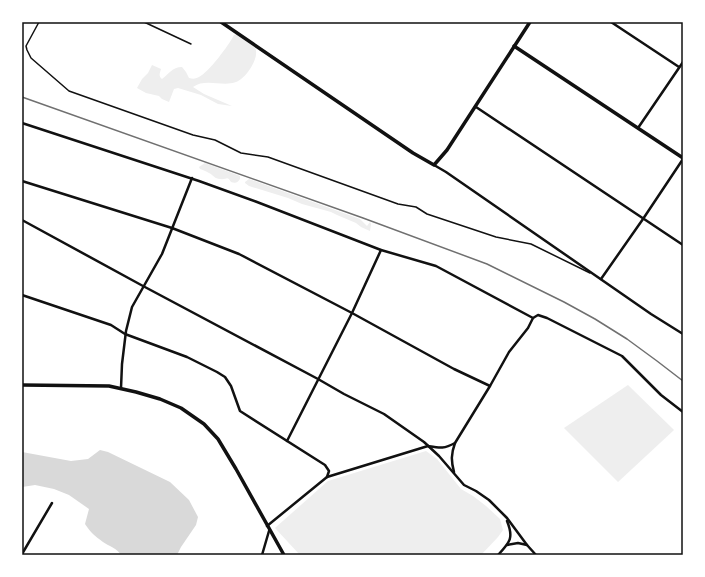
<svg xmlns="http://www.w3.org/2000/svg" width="705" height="577" font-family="Overpass,sans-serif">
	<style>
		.green { fill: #eee }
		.water { fill: #d9d9d9 }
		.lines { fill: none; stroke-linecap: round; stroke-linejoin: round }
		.service { stroke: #111; stroke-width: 1.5 }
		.minor { stroke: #111; stroke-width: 2.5 }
		.tertiary { stroke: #111; stroke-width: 3.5 }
		.rail { stroke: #707070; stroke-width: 1.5 }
		.neatline { fill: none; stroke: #111; stroke-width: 1.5 }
	</style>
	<rect width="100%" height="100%" fill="#fff"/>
	<g class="green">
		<path d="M237,34L254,46C262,55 246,79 236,82C223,87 205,78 193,87L204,94L232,106L218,104L201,95L178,88L174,89L169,102L162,99L159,96L146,93L137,88L142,79L148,73L152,65L161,69C160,73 158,76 162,79C169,74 172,67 182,67L186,72L189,78C193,79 195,79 199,77C209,72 229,45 234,35Z"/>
		<path d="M205,163L240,176V179C238,182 236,184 231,182C227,175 227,180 220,179C215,179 213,175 209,173C206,171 203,170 200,169L199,167Z"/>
		<polygon points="249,179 360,219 367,226 370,222 371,224 370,231 361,227 356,223 337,215 331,212 302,204 288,198 249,186 245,183 245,182"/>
		<polygon points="628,385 674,430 618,482 564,428"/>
		<polygon points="426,451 437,459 461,489 473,496 486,506 500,519 503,530 498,537 481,555 300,555 275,528 328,481"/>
	</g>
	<path class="water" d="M100,450L108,452L170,482L189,500L198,517L196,525L181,547L177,555H121C118,549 109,546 103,542C96,537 90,532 85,524L89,509L69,495L54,489L35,485L22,487V452L71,461L88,459Z"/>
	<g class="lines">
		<g class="service">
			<polyline points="39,22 26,46 27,50 31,58 69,91 193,135 215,140 241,153 268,157 398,204 416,207 427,214 496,237 531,244 590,273"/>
			<polyline points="144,22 191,44"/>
		</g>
		<g class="minor">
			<polyline points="611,22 679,67"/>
			<polyline points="476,107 683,245"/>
			<polyline points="22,123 199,181 257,202 381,250 436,266 533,318 538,315 547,318 622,356 661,395 683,412"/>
			<polyline points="638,128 683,62"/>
			<polyline points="434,165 446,172 651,314 683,334"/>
			<polyline points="22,181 172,228 239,254 352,313 454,369 490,386"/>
			<polyline points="22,220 143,286 318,379 344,394 384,414 424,442 439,456 464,485 476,491 489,500 507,518 527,545 536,555"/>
			<polyline points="601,279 643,219 683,159"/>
			<polyline points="22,295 111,325 125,334 187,357 217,372 225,377 231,386 240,411 325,465 329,471 327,477"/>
			<polyline points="121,388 122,364 126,331 132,307 162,254 192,178"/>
			<polyline points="287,441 352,313 381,250"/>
			<path d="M454,472C451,461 451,454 455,443L490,386L509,352L528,328L533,318"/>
			<path d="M267,526L327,477L428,446C440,448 444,449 455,443"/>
			<polyline points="507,545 518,543 527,545"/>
			<polyline points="22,554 52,503"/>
			<polyline points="262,555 269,531"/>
			<path d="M498,555C510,542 514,538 507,521"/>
		</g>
		<g class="tertiary">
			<polyline points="221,22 413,153 434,165 447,150 530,22"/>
			<polyline points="514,46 683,158"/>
			<polyline points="22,385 109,386 136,392 160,399 181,408 204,424 218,439 236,469 284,555"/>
		</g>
		<polyline class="rail" points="22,97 363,218 487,264 564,302 595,319 627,339 657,361 683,381"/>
	</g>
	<rect width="705" height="577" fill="none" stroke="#ffffff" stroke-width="46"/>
	<rect x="23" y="23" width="659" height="531" class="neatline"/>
</svg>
